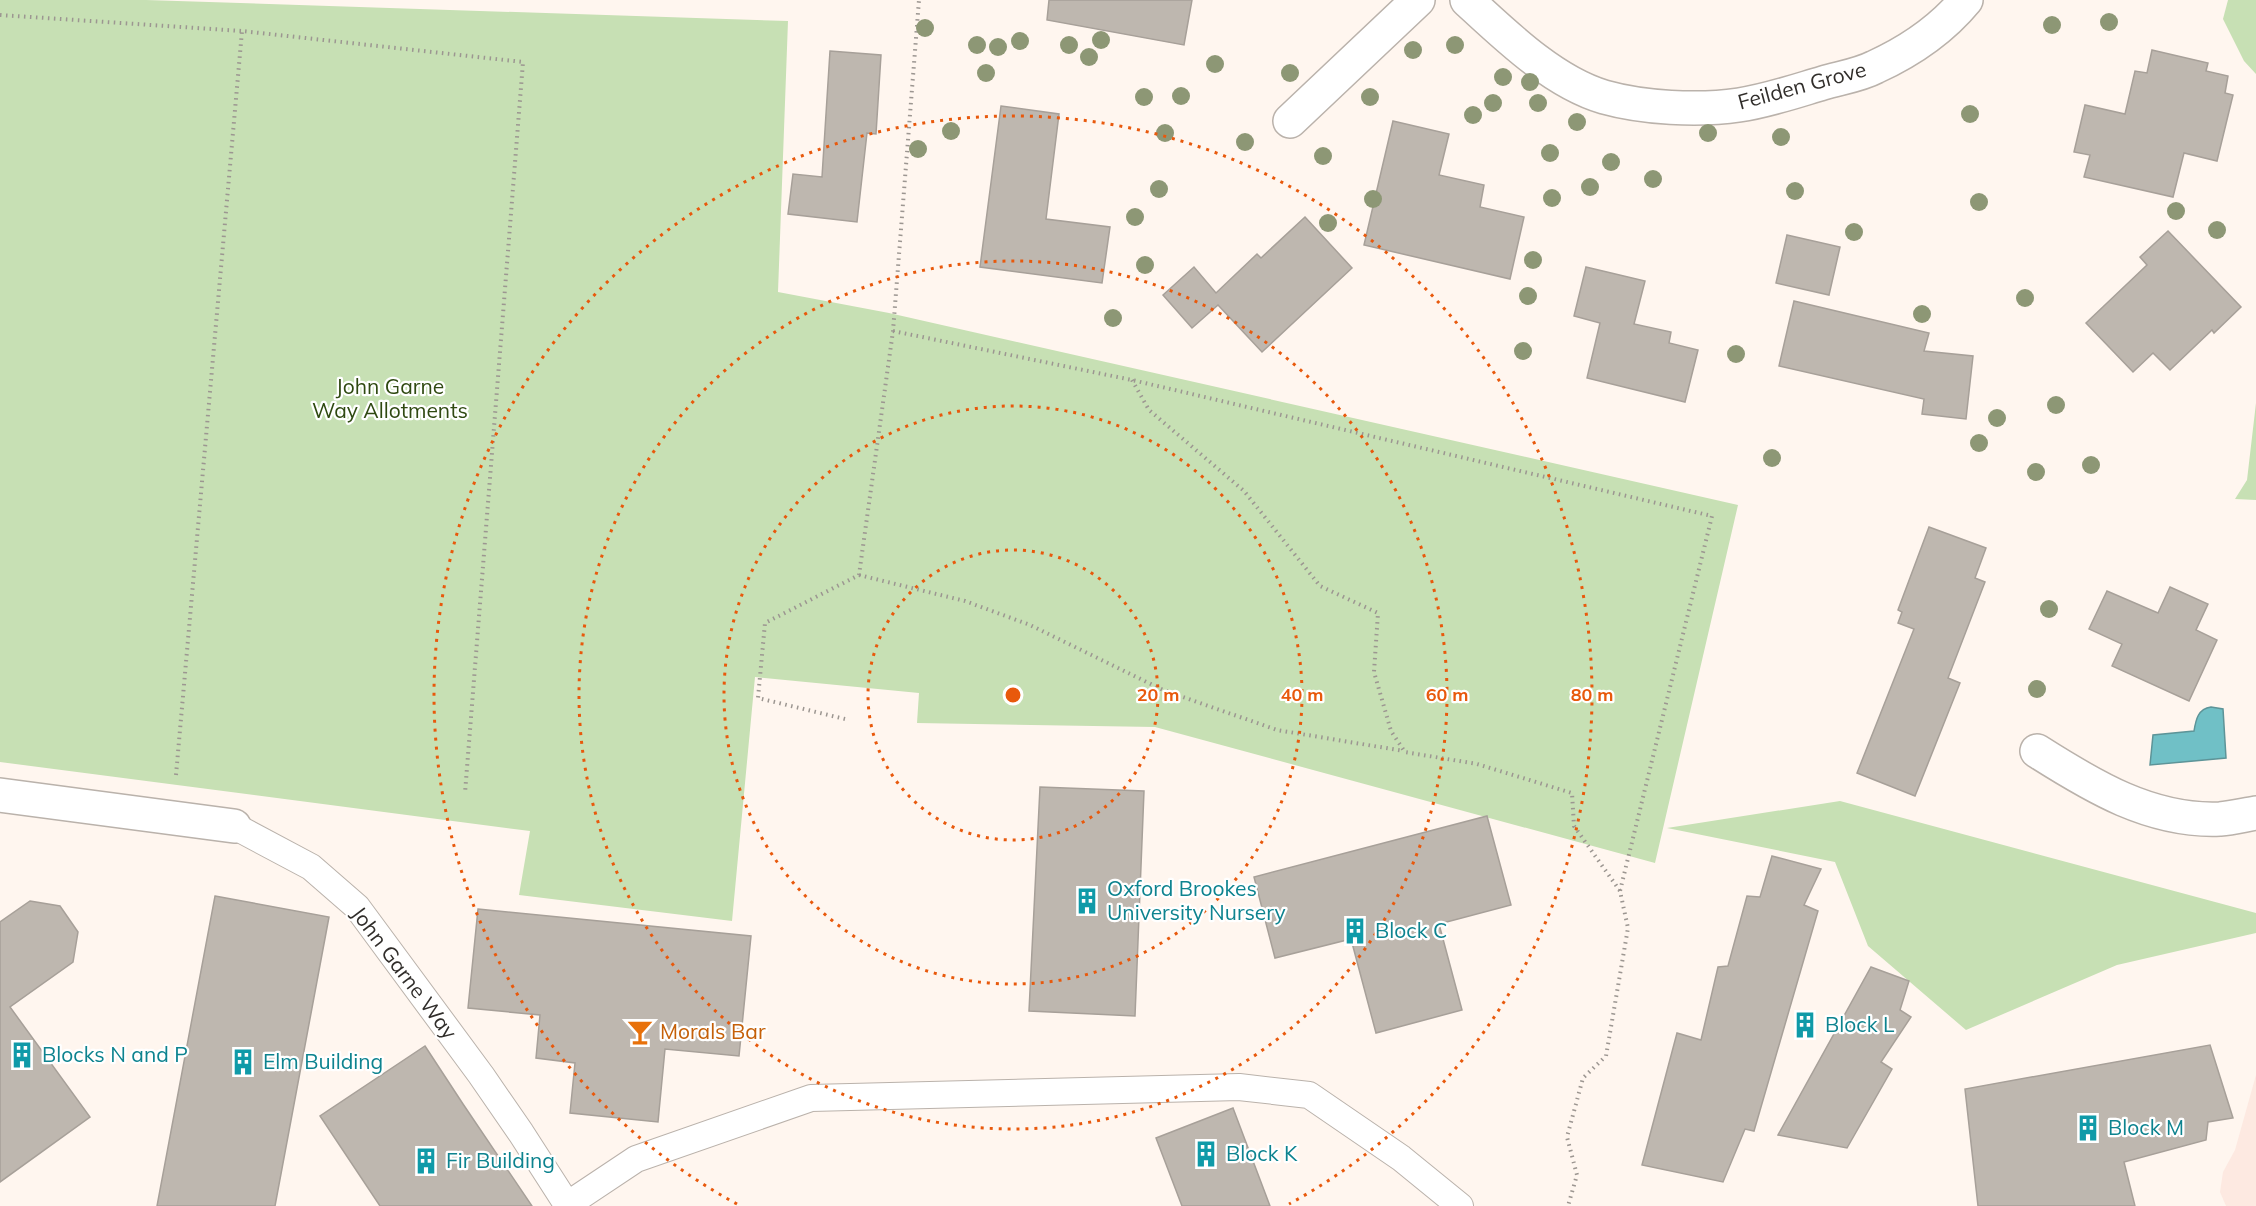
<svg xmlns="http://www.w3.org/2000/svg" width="2256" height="1206" font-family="Mulish,sans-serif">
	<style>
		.education { fill: #fde9e1 }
		.green { fill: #c7e0b4 }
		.water { fill: #70c0c6; stroke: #5d9498; stroke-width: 1.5 }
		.building { fill: #beb7af; stroke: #a7a099; stroke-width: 1.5 }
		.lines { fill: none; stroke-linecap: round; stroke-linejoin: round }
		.lane-casing { stroke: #bab2ab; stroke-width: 28 }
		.street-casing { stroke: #bab2ab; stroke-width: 36 }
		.path { stroke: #9c9691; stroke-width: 4; stroke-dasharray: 1.5 4.5; stroke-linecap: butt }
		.lane { stroke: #fff; stroke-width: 26 }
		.street { stroke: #fff; stroke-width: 33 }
		.tree { fill: #8d9775 }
		.ring { fill: none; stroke: #e8590c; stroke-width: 3; stroke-dasharray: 3 6 }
		.labels { text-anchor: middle; stroke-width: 4.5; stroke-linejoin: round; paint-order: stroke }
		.street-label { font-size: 21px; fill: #312e2b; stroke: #fff }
		.park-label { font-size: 21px; fill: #2f4911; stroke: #fff }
		.culture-label { font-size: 21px; fill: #0d838f; stroke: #fff; text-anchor: start }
		.food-label { font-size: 21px; fill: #c56008; stroke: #fff; text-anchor: start }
		.centre { fill: #e8590c; stroke: #fff; stroke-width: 3 }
		.ring-label { font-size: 18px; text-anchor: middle; font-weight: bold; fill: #e8590c; stroke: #fff; stroke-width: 4.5; stroke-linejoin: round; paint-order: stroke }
	</style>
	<rect width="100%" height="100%" fill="#fff6ef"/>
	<polygon class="education" points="2256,1075 2256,1206 2226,1206 2220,1192 2223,1172 2235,1150"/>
	<g class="green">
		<polygon points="0,0 146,0 788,21 778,292 889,313 1738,505 1655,863 1155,727 917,723 919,693 755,677 732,921 519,895 530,831 0,762"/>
		<polygon points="2228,0 2256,0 2256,74 2244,61 2223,19"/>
		<polygon points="2256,403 2256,500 2235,499 2247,480"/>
		<polygon points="1840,801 2256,913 2256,933 2117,965 1966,1030 1868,946 1835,862 1667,828"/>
	</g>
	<path class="water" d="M2211,707L2223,709L2226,758L2150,765L2153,735L2194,731C2196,719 2198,709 2211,707Z"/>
	<g class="building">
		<polygon points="1049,0 1192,0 1184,45 1047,20"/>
		<polygon points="2152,50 2208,63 2206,71 2228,76 2225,93 2233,95 2217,161 2184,153 2173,197 2084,177 2090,155 2074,152 2085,105 2125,114 2135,71 2147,73"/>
		<polygon points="830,51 881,55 876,134 867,133 857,222 788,214 793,174 822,177"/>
		<polygon points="1001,106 1059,114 1046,219 1110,227 1102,283 980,267"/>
		<polygon points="1393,121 1449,134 1439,175 1484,185 1480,207 1524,217 1510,279 1364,245"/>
		<polygon points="1305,217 1352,268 1262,352 1218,305 1192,328 1163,295 1194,267 1216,293 1257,254 1261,258"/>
		<polygon points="2168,231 2241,307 2214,333 2212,330 2170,370 2153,353 2133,372 2086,323 2147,265 2140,257"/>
		<polygon points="1787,235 1840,247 1829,295 1776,283"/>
		<polygon points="1586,267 1645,281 1634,324 1671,332 1669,343 1698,350 1685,402 1587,378 1600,323 1574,316"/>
		<polygon points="1794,301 1929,333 1924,351 1973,356 1966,419 1922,414 1924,399 1779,366"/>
		<polygon points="1929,527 1986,548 1975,578 1985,582 1948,678 1960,683 1915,796 1857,773 1914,629 1898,623 1902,612 1898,610"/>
		<polygon points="2170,587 2208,604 2196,630 2217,640 2189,701 2112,666 2122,644 2089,629 2107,591 2158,613"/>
		<polygon points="1040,787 1144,791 1135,1016 1029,1011"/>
		<polygon points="1487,816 1511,905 1439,924 1462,1010 1376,1033 1351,939 1275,958 1254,877"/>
		<polygon points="1772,856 1821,869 1804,905 1818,911 1754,1131 1745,1129 1723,1182 1642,1165 1677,1033 1701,1040 1718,967 1728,966 1747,896 1760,897"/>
		<polygon points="215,896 329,917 275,1206 157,1206"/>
		<polygon points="30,901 60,906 78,932 73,962 10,1007 90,1117 0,1182 0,922"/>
		<polygon points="478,909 751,936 739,1056 665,1049 658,1122 570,1113 575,1063 536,1058 540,1015 468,1008"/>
		<polygon points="1871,967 1909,981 1900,1010 1911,1017 1881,1062 1892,1069 1847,1148 1778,1135"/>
		<polygon points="2210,1045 2233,1118 2208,1122 2206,1140 2124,1162 2135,1206 1978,1206 1965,1089"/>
		<polygon points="425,1046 463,1104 532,1206 380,1206 320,1116"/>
		<polygon points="1233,1108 1270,1206 1182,1206 1156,1138"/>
	</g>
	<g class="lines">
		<g class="lane-casing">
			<g id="lane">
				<polyline points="234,826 311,867 357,907 481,1075 521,1133 568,1206"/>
				<polyline points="567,1205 636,1159 811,1098 1239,1087 1309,1095 1401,1158 1460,1206"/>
			</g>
		</g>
		<g class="street-casing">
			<g id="street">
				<path d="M1467,0C1505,35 1553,82 1604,97C1643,108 1698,111 1739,105C1767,101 1796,91 1823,83C1840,78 1860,75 1875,67C1910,51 1942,29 1966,0"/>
				<polyline points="1290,121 1418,0"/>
				<path d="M2037,751C2092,786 2151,822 2220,819C2232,818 2244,815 2256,813"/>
				<polyline points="0,795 234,826"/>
			</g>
		</g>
		<g class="path">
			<polyline points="0,15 242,31"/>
			<polyline points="893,331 1132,380 1712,516 1620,891 1628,928 1606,1056 1583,1078 1567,1137 1577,1175 1568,1206"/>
			<polyline points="1132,380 1149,410 1244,491 1320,586 1378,613 1374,672 1391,731 1405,752 1477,764 1572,793 1574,826 1620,891"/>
			<polyline points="859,575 965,601 1030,625 1163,690 1277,730 1404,751"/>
			<polyline points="845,719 758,698 765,623 859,575 893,331 919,0"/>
			<polyline points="176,775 242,31 523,62 465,793"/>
		</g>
		<use href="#lane" class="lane"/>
		<use href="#street" class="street"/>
	</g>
	<g class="tree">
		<circle cx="2109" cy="22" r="9"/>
		<circle cx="2052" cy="25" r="9"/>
		<circle cx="925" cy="28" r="9"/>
		<circle cx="1101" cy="40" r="9"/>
		<circle cx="1020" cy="41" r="9"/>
		<circle cx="977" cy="45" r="9"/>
		<circle cx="1069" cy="45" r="9"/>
		<circle cx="1455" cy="45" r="9"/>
		<circle cx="998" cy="47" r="9"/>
		<circle cx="1413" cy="50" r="9"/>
		<circle cx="1089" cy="57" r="9"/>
		<circle cx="1215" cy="64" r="9"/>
		<circle cx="986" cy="73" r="9"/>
		<circle cx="1290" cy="73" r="9"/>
		<circle cx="1503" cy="77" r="9"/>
		<circle cx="1530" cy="82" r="9"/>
		<circle cx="1181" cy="96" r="9"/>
		<circle cx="1144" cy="97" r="9"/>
		<circle cx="1370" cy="97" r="9"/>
		<circle cx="1493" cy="103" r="9"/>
		<circle cx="1538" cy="103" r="9"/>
		<circle cx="1970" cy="114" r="9"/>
		<circle cx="1473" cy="115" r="9"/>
		<circle cx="1577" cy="122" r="9"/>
		<circle cx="951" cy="131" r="9"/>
		<circle cx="1165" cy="133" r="9"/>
		<circle cx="1708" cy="133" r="9"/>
		<circle cx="1781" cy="137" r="9"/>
		<circle cx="1245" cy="142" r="9"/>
		<circle cx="918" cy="149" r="9"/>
		<circle cx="1550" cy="153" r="9"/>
		<circle cx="1323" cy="156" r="9"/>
		<circle cx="1611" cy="162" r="9"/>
		<circle cx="1653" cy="179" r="9"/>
		<circle cx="1590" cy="187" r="9"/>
		<circle cx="1159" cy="189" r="9"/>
		<circle cx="1795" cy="191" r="9"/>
		<circle cx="1552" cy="198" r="9"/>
		<circle cx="1373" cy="199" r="9"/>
		<circle cx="1979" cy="202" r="9"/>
		<circle cx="2176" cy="211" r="9"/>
		<circle cx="1135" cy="217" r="9"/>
		<circle cx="1328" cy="223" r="9"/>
		<circle cx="2217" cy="230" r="9"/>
		<circle cx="1854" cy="232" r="9"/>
		<circle cx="1533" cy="260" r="9"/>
		<circle cx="1145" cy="265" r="9"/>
		<circle cx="1528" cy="296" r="9"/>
		<circle cx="2025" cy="298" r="9"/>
		<circle cx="1922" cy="314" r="9"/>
		<circle cx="1113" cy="318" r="9"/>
		<circle cx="1523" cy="351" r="9"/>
		<circle cx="1736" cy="354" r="9"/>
		<circle cx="2056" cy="405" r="9"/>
		<circle cx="1997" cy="418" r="9"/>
		<circle cx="1979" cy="443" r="9"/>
		<circle cx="1772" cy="458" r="9"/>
		<circle cx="2091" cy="465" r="9"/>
		<circle cx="2036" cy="472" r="9"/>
		<circle cx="2049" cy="609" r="9"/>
		<circle cx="2037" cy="689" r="9"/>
	</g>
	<g class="ring">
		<circle cx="1013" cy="695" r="145"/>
		<circle cx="1013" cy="695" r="289"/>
		<circle cx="1013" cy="695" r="434"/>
		<path d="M737 1204A579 579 0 1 1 1289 1204"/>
	</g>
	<defs>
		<g id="building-bare" transform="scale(2.07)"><path d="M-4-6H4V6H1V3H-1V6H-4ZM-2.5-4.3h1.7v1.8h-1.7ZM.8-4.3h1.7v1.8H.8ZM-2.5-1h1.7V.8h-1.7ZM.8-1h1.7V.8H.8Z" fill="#0f9aa8" stroke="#fff" stroke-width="2.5" paint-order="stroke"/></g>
		<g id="bar-bare" transform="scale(2.07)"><path d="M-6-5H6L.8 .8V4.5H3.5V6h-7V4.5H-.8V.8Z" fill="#e8710a" stroke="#fff" stroke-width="2.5" paint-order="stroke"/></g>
	</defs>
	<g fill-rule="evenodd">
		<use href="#building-bare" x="1087" y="901"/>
		<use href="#building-bare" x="1355" y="931"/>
		<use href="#building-bare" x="1805" y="1025"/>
		<use href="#bar-bare" x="640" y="1032"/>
		<use href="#building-bare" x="22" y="1055"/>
		<use href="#building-bare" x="243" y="1062"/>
		<use href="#building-bare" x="2088" y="1128"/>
		<use href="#building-bare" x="1206" y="1154"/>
		<use href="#building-bare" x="426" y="1161"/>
	</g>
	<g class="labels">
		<g class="street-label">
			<text transform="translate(1802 86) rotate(-15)" y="7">Feilden Grove</text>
			<text transform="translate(404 973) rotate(53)" y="7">John Garne Way</text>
		</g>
		<g class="park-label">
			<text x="390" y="394">John Garne<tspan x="390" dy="24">Way Allotments</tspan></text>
		</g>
		<g class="culture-label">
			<text x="1107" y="896">Oxford Brookes<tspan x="1107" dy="24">University Nursery</tspan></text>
			<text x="1375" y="938">Block C</text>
			<text x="1825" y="1032">Block L</text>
			<text x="42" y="1062">Blocks N and P</text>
			<text x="263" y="1069">Elm Building</text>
			<text x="2108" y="1135">Block M</text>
			<text x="1226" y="1161">Block K</text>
			<text x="446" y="1168">Fir Building</text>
		</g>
		<g class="food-label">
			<text x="660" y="1039">Morals Bar</text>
		</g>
	</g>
	<circle cx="1013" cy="695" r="9" class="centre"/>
	<g class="ring-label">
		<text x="1158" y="701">20 m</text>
		<text x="1302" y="701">40 m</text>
		<text x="1447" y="701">60 m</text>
		<text x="1592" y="701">80 m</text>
	</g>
</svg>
